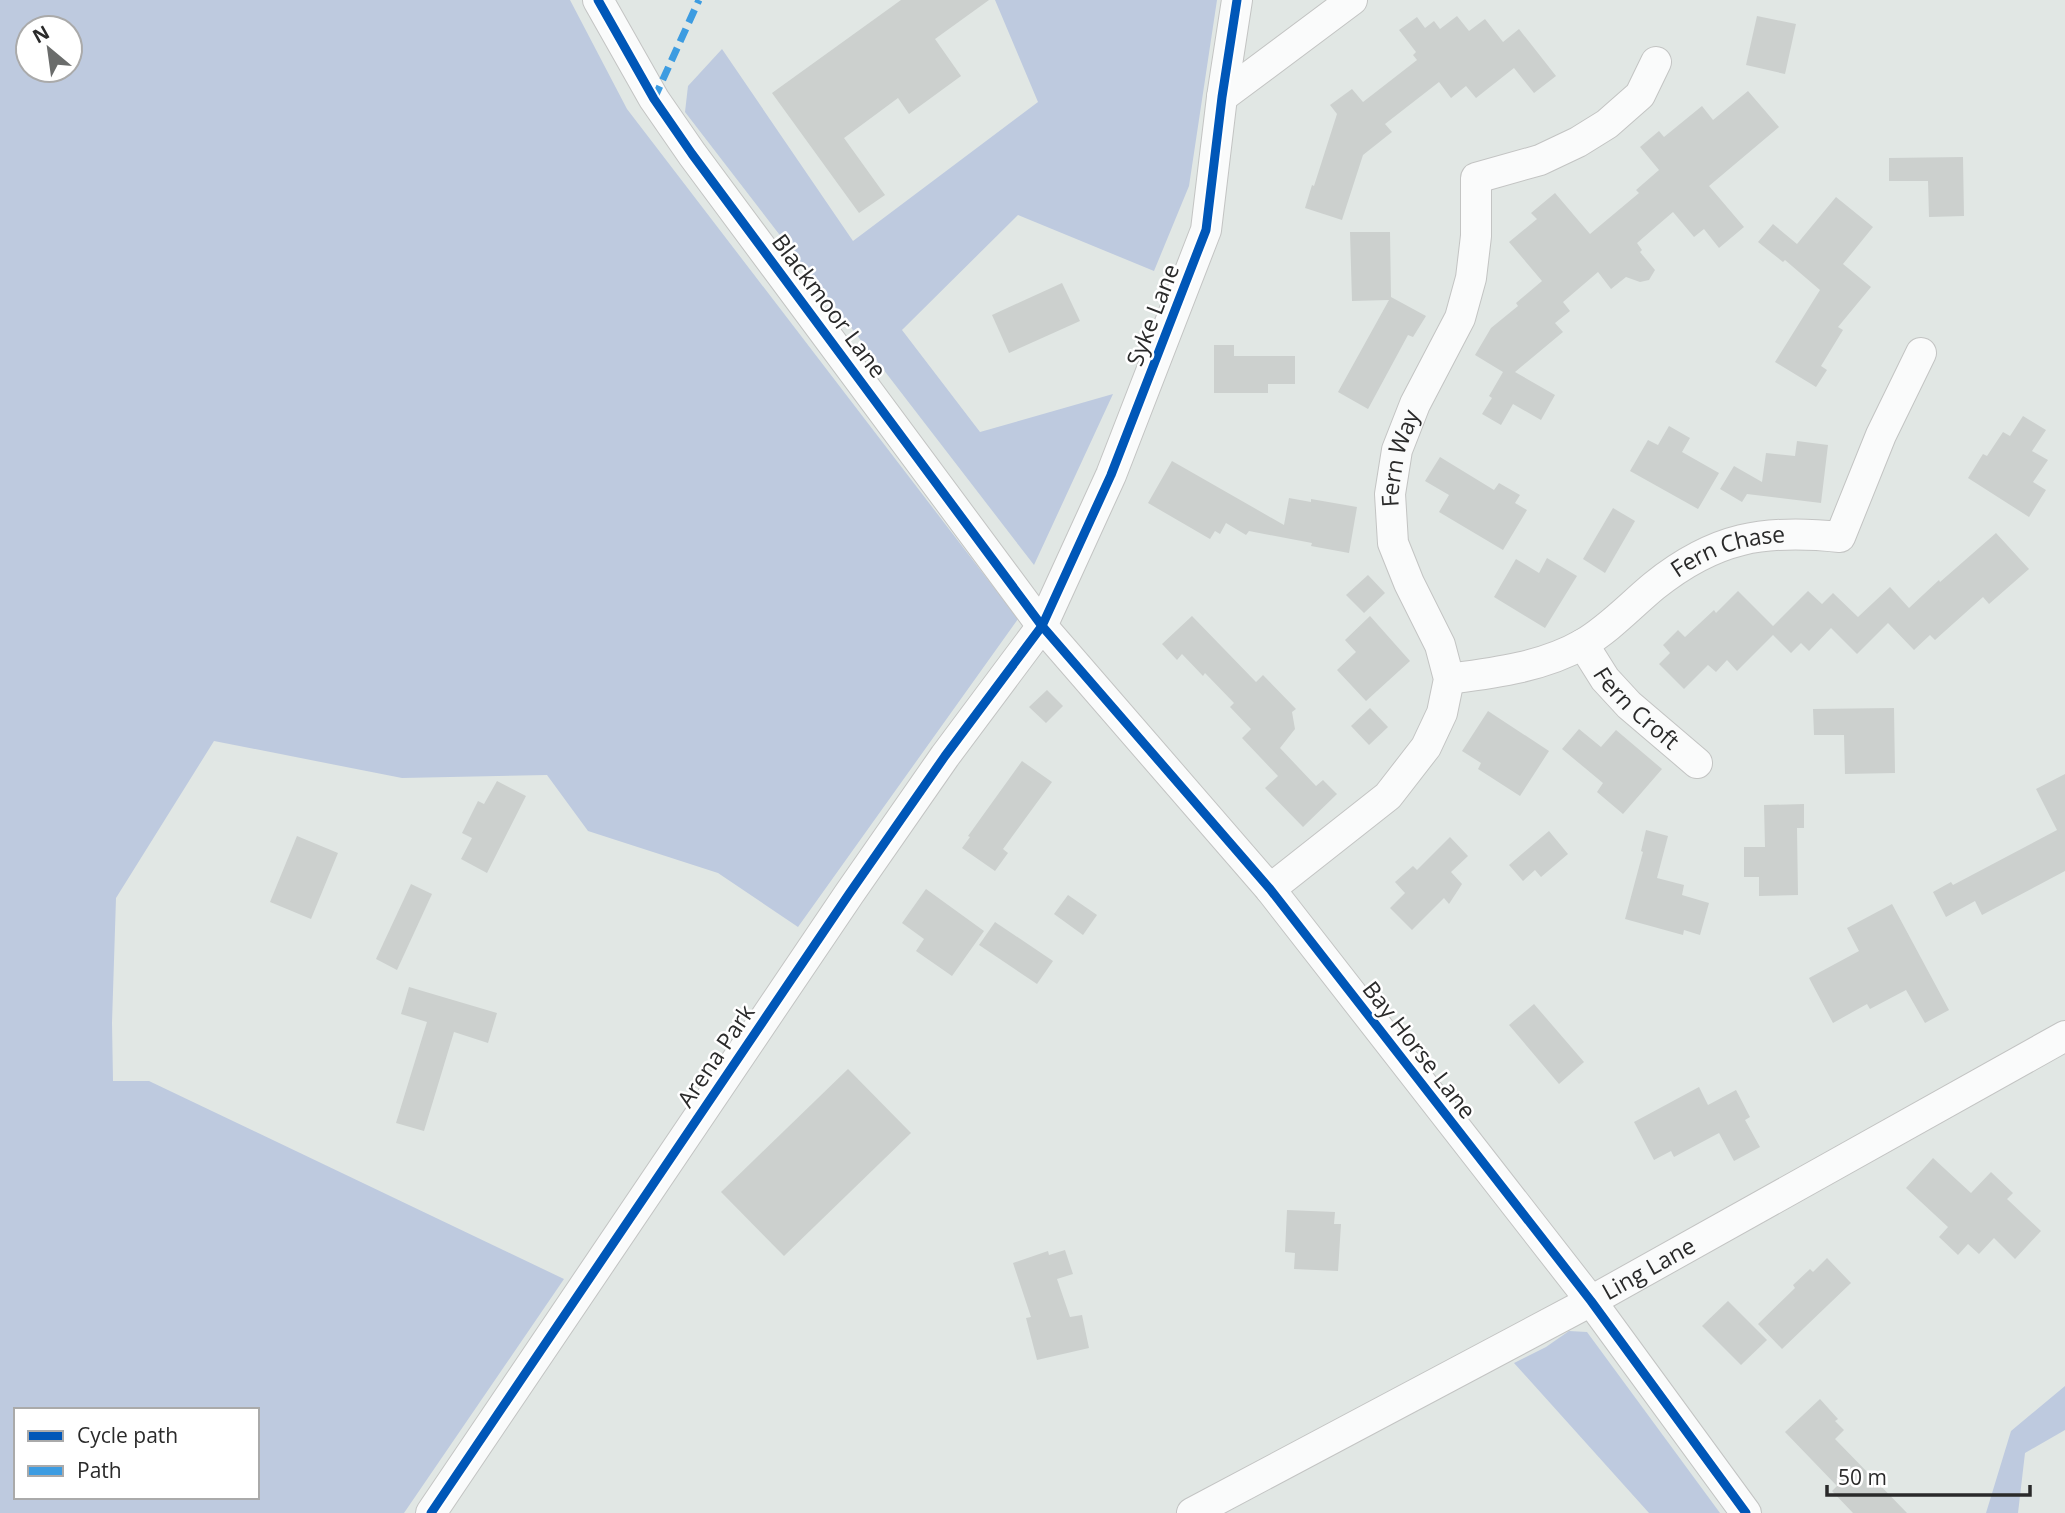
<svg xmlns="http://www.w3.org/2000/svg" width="2065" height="1513" font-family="'Open Sans',sans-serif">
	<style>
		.green { fill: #becadf; fill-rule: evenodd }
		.building { fill: #ccd0ce }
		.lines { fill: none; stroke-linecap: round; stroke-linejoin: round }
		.minor-casing { stroke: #c3c4c3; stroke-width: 32 }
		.minor { stroke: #fafbfb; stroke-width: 30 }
		.quiet { stroke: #3d9ce1; stroke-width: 7; stroke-dasharray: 14 7; stroke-linecap: butt }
		.cycleway-casing { stroke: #fff; stroke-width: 13 }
		.cycleway { stroke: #0057b8; stroke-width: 9 }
		.labels { text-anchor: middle; stroke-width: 5; stroke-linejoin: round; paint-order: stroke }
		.street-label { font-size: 23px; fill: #2a2a2a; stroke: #fff }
	</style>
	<rect width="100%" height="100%" fill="#e1e7e4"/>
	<g class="green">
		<path d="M0,0H570L627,109L1018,619L798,927L718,873L588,831L547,775L402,778L214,741L116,898L112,1023L113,1081H149L564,1279L404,1513H0ZM28,28H70V70H28ZM16,1410H257V1497H16Z"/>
		<polygon points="995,0 1217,0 1189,186 1154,271 1018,215 902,330 980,432 1113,394 1034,565 685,112 688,86 722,49 853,241 1038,102"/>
		<polygon points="1569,1331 1587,1332 1720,1513 1649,1513 1514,1363 1546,1347"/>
		<polygon points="2065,1386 2065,1430 2025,1453 2018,1513 1986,1513 2011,1431"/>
	</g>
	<g class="building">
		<polygon points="901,0 989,0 935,39 961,76 909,114 898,98 844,138 885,195 859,213 772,93"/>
		<polygon points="1457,16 1469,31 1485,19 1503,42 1519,29 1556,76 1534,93 1514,68 1476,98 1466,86 1451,98 1439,82 1385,124 1392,132 1363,155 1342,220 1305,208 1312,185 1314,186 1337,114 1330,105 1352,89 1363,102 1417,60 1413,55 1416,52 1399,30 1417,17 1425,28 1434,21 1440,29"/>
		<polygon points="1757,16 1796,24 1785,74 1746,65"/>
		<polygon points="1748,91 1779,127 1709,186 1744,227 1719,248 1704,229 1694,237 1673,212 1637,243 1642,250 1640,252 1655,270 1649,280 1640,282 1626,277 1611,289 1598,272 1563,302 1570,311 1555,323 1563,332 1515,372 1555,395 1541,420 1513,404 1501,425 1482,414 1492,398 1489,396 1503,372 1475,355 1491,328 1518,306 1516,303 1542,281 1509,242 1537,219 1531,213 1555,193 1590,234 1639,193 1636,190 1659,170 1640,147 1659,131 1664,137 1702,106 1713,120"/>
		<polygon points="1963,157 1964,216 1929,217 1928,181 1889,181 1889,158"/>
		<polygon points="1836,197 1873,227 1843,264 1871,287 1838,327 1843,330 1821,366 1827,370 1816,387 1775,362 1820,290 1785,260 1783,262 1758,242 1773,224 1797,244"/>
		<polygon points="1350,232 1390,232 1391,297 1426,316 1413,337 1408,335 1368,409 1338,392 1389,300 1352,301"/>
		<polygon points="1062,283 1080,321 1009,353 992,315"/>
		<polygon points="1214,345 1234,345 1234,356 1295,356 1295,384 1268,384 1268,393 1214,393"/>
		<polygon points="2023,416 2046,430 2032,451 2048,460 2033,482 2046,490 2029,517 1968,478 1983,454 1987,456 2003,432 2010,436"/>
		<polygon points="1669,426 1690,438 1682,452 1719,473 1698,509 1630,471 1648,440 1658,445"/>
		<polygon points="1797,441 1828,445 1821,503 1747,494 1742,502 1720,489 1734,466 1762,482 1766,453 1795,456"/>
		<polygon points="1440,457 1494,490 1499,483 1520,495 1515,503 1527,510 1503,550 1439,512 1449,495 1425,481"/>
		<polygon points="1172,461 1284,525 1289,498 1311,502 1311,499 1357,507 1349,553 1311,546 1312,543 1249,531 1246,535 1226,523 1220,534 1215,531 1210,539 1148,503"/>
		<polygon points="1613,508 1635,521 1605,573 1583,559"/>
		<polygon points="1996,533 2029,569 1989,604 1983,597 1935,640 1930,635 1914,650 1888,623 1857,654 1831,628 1809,651 1801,643 1791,653 1773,635 1737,671 1727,660 1716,672 1708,665 1684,689 1659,664 1670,653 1663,645 1678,630 1685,637 1714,610 1716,613 1738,591 1773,626 1808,591 1822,604 1833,593 1858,617 1890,587 1909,608 1939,580 1940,582"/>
		<polygon points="1547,558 1577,576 1545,628 1494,597 1516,559 1539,573"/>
		<polygon points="1368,575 1385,593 1364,613 1346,595"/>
		<polygon points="1192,616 1256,682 1263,675 1296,709 1292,712 1295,729 1280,748 1316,786 1323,780 1337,794 1303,827 1265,788 1278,776 1242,738 1251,729 1230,707 1234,703 1205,673 1203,676 1182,654 1177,660 1162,644"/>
		<polygon points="1370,616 1410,661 1366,701 1337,670 1356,652 1345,640"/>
		<polygon points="1047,690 1063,706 1046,723 1029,707"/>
		<polygon points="1370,708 1388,727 1369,745 1351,726"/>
		<polygon points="1894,708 1895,773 1845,774 1844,735 1814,735 1813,709"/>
		<polygon points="1488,711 1549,751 1520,796 1478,769 1481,763 1462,751"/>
		<polygon points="1579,729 1601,747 1616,730 1662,769 1623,814 1597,792 1603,783 1562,749"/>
		<polygon points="1022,761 1052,782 1003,849 1008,853 995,871 962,848 970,837 968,836"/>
		<polygon points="2065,774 2065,871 1982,915 1975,901 1946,917 1933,892 1951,882 1953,885 2057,830 2036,789"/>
		<polygon points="497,781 526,796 487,873 461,859 472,838 462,833 478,801 484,804"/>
		<polygon points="1804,804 1804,828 1797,828 1798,895 1759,896 1759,877 1744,877 1744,847 1765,847 1764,805"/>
		<polygon points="1646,830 1668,836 1657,878 1684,885 1682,895 1709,903 1700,935 1684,930 1683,935 1625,919 1643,852 1641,851"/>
		<polygon points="1549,831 1568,854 1541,877 1535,870 1523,881 1509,865"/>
		<polygon points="297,836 338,853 311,919 270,902"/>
		<polygon points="1450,837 1468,856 1451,872 1462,884 1449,904 1444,898 1412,930 1390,908 1405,893 1395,882 1413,866 1417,870"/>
		<polygon points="411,884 432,894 397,970 376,959"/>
		<polygon points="926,889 984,931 952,976 916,951 924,939 902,923"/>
		<polygon points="1068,895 1097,915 1083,935 1054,914"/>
		<polygon points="1892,904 1949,1010 1925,1023 1906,990 1870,1009 1867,1004 1833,1023 1809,978 1859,951 1847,928"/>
		<polygon points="995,922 1053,961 1037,984 979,945"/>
		<polygon points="409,987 497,1013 488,1043 454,1032 424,1131 396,1123 427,1022 401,1014"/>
		<polygon points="1534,1004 1584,1062 1559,1084 1509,1025"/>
		<polygon points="848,1069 911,1133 784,1256 721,1192"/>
		<polygon points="1699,1087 1708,1105 1736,1090 1750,1117 1745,1120 1760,1147 1734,1161 1719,1133 1674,1157 1671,1151 1654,1160 1634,1122"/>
		<polygon points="1933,1158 1971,1193 1991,1172 2013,1193 2007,1199 2041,1231 2015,1259 1994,1238 1979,1254 1968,1244 1958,1255 1939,1237 1948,1227 1906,1188"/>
		<polygon points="1287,1210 1335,1212 1334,1224 1341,1224 1338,1271 1294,1269 1295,1253 1285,1252"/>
		<polygon points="1065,1250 1073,1274 1057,1279 1070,1317 1082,1315 1089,1348 1037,1360 1026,1318 1031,1317 1013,1263 1048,1251 1049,1255"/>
		<polygon points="1827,1258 1851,1283 1782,1349 1758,1324 1795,1288 1793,1285 1810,1269 1813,1272"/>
		<polygon points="1728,1301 1767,1340 1741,1365 1702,1326"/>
		<polygon points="1820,1399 1838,1419 1835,1421 1844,1430 1835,1439 1907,1513 1853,1513 1832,1491 1837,1486 1785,1432"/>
	</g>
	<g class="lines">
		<g class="minor-casing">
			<g id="minor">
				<polyline points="598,0 654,99 692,154 1042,626 1270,889 1591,1301 1746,1513"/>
				<polyline points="1222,97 1352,0"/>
				<path id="s1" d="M1583,644L1605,679L1629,705L1697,763"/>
				<path id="s2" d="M1449,679C1494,673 1543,667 1583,644C1609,629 1631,605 1654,586C1715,537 1764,529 1840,537L1881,435L1921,353"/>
				<path id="s3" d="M1270,889L1388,796L1426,747L1442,713L1449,679L1440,645L1409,583L1393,543L1390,494L1397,450L1415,404L1460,318L1471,278L1476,236V178L1540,160L1578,142L1607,124L1640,95L1656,62"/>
				<polyline points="431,1513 849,894 945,756 1042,626 1111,475 1206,230 1222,97 1237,0"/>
				<path id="s4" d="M1192,1513L1591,1301L2065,1036"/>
			</g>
		</g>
		<use href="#minor" class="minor"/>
		<polyline class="quiet" points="654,99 699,0"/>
		<g class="cycleway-casing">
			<g id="cycleway">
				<polyline points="598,0 654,99 692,154 1042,626 1270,889 1591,1301 1746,1513"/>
				<polyline points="431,1513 849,894 945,756 1042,626 1111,475 1206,230 1222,97 1237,0"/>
			</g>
		</g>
		<use href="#cycleway" class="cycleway"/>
	</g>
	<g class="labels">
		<g class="street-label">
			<text transform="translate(829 306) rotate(53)" y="8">Blackmoor Lane</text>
			<text transform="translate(1153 315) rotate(-69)" y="8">Syke Lane</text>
			<text dy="8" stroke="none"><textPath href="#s3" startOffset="518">Fern Way</textPath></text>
			<text dy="8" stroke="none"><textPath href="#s2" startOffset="315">Fern Chase</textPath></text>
			<text dy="8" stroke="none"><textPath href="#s1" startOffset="84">Fern Croft</textPath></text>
			<text transform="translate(1419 1050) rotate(52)" y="8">Bay Horse Lane</text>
			<text transform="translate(716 1056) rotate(-56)" y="8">Arena Park</text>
			<text dy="8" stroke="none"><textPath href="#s4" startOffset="518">Ling Lane</textPath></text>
		</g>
	</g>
	<rect x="14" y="1408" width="245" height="91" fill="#ffffff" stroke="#aaaaaa" stroke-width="2"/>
	<rect x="28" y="1431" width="35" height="10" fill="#0057b8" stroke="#aaaaaa" stroke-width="2"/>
	<text x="77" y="1443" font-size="21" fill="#2a2a2a">Cycle path</text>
	<rect x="28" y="1466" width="35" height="10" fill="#3d9ce1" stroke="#aaaaaa" stroke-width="2"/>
	<text x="77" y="1478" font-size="21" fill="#2a2a2a">Path</text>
	<g transform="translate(49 49) rotate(331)"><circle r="33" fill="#ffffff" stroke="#aaaaaa" stroke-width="2"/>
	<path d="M0-5L12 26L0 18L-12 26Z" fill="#6a6c6b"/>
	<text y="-10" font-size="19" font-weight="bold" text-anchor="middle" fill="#2a2a2a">N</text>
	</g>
	<path d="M1827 1485v10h203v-10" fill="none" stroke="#2a2a2a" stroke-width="3.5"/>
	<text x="1838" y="1485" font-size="21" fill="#2a2a2a" stroke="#ffffff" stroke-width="5" paint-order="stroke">50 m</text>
</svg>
